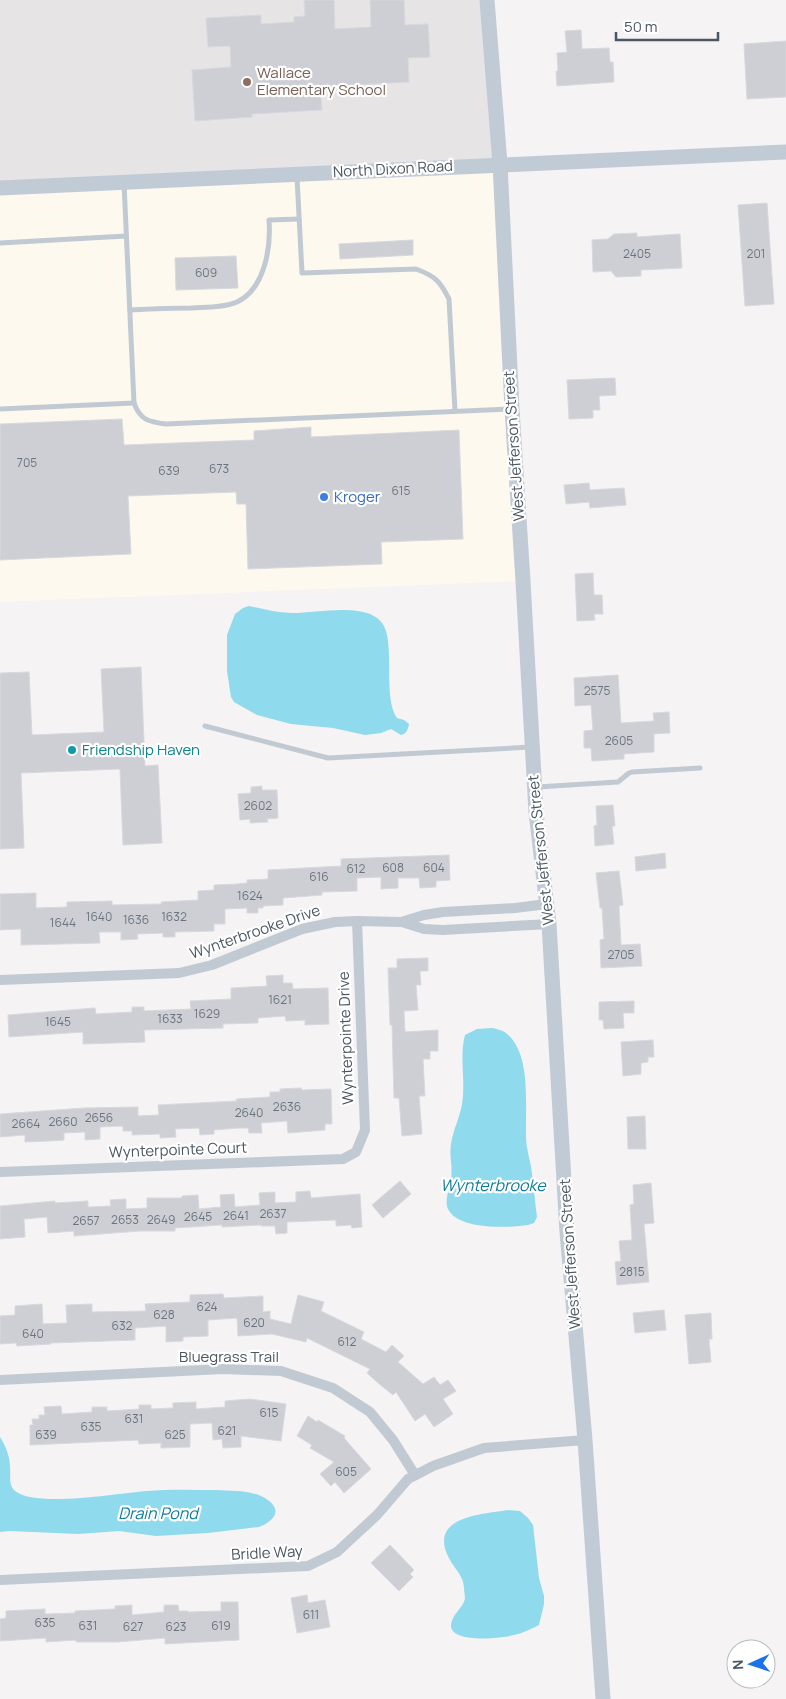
<svg xmlns="http://www.w3.org/2000/svg" width="786" height="1699" font-family="Manrope,sans-serif">
	<style>
		.commercial { fill: #fdf9ef }
		.education { fill: #e6e4e5 }
		.water { fill: #90daee }
		.building { fill: #cdcfd5; stroke: #d7d9de }
		.lines { fill: none; stroke-linecap: round; stroke-linejoin: round }
		.lane { stroke: #c1cad2; stroke-width: 5 }
		.street { stroke: #c1cad2; stroke-width: 10 }
		.secondary { stroke: #c1cbd6; stroke-width: 15 }
		.education-dot { fill: #8d6e63; stroke: #fff; stroke-width: 2 }
		.shop-dot { fill: #3f7fe0; stroke: #fff; stroke-width: 2 }
		.culture-dot { fill: #0f9aa8; stroke: #fff; stroke-width: 2 }
		.labels { text-anchor: middle; stroke-width: 4.5; stroke-linejoin: round; paint-order: stroke }
		.number-label { font-size: 12px; fill: #6b747e }
		.education-label { font-size: 15px; fill: #785e54; stroke: #fff; text-anchor: start }
		.street-label { font-size: 15px; fill: #4a5661; stroke: #fff }
		.shop-label { font-size: 15px; fill: #366cbe; stroke: #fff; text-anchor: start }
		.culture-label { font-size: 15px; fill: #0d838f; stroke: #fff; text-anchor: start }
		.water-label { font-size: 16px; font-style: italic; fill: #0c7c9b; stroke: #fff }
	</style>
	<rect width="100%" height="100%" fill="#f5f3f3"/>
	<polygon class="commercial" points="500,164 523,581 0,602 0,187"/>
	<polygon class="education" points="0,0 488,0 500,164 0,187"/>
	<g class="water">
		<path d="M249,606C263,609 277,613 291,613C316,614 377,598 386,631C393,654 384,700 397,718L404,720L409,724C408,730 406,734 401,735L391,729L381,733L365,735L333,728L291,724L257,715L234,702L231,697L227,671V635L235,614L243,608Z"/>
		<path d="M492,1028C496,1029 502,1030 506,1033C532,1053 525,1107 526,1136C526,1149 531,1162 532,1174C534,1188 535,1203 537,1217L534,1223L528,1225C509,1228 458,1230 448,1209C444,1200 450,1188 451,1179C453,1167 449,1156 451,1144C453,1130 460,1117 462,1104C466,1080 459,1058 465,1035L477,1029Z"/>
		<path d="M0,1437C5,1444 10,1457 10,1466C11,1474 8,1485 15,1491C36,1508 120,1493 147,1491C170,1489 193,1490 216,1490C231,1491 247,1490 261,1496C282,1506 279,1519 259,1527L208,1533L156,1536L119,1531L78,1534L10,1531L0,1532Z"/>
		<path d="M508,1510L520,1511L528,1518L533,1525L539,1578L544,1596V1604L539,1625C531,1629 523,1633 514,1635C503,1638 452,1644 451,1626C451,1615 463,1608 465,1599C465,1596 464,1591 464,1587C463,1574 452,1567 447,1554C431,1516 484,1514 508,1510Z"/>
	</g>
	<g class="building">
		<polygon points="304,0 334,0 335,29 371,27 370,0 404,0 405,25 428,24 430,57 408,58 409,82 320,87 322,110 252,114 252,117 195,121 192,70 231,67 230,46 208,47 206,18 261,15 261,24 294,22 294,17 305,16"/>
		<polygon points="581,30 582,49 609,48 610,62 613,62 614,82 557,86 556,71 558,71 557,53 567,52 565,31"/>
		<polygon points="786,41 786,97 747,99 744,44"/>
		<polygon points="767,203 774,304 745,306 738,205"/>
		<polygon points="637,233 637,237 680,234 682,268 641,270 641,276 616,277 611,271 593,272 592,240 608,239 614,234"/>
		<polygon points="413,240 413,255 340,259 339,244"/>
		<polygon points="236,256 238,288 176,290 175,258"/>
		<polygon points="615,378 616,395 599,396 600,410 593,410 593,418 569,419 567,380"/>
		<polygon points="122,419 124,445 254,440 254,431 311,427 311,437 459,430 463,539 381,542 382,564 248,569 246,504 237,504 236,492 128,496 131,554 0,560 0,424"/>
		<polygon points="589,483 590,490 624,488 626,505 590,508 589,502 566,504 564,485"/>
		<polygon points="593,573 594,595 602,595 603,614 594,614 595,620 577,621 575,574"/>
		<polygon points="141,667 145,766 158,765 162,843 123,845 120,769 21,773 24,848 0,849 0,673 29,672 32,735 104,732 101,669"/>
		<polygon points="618,675 621,723 654,721 653,713 669,712 670,733 654,734 654,752 624,754 624,759 592,761 591,748 584,748 584,731 593,730 591,705 575,706 574,678"/>
		<polygon points="262,786 262,790 277,790 278,818 267,819 268,822 250,823 250,819 240,820 238,794 251,793 251,787"/>
		<polygon points="613,805 615,826 612,826 614,844 595,846 594,826 597,825 596,806"/>
		<polygon points="665,853 666,868 636,871 635,857"/>
		<polygon points="449,855 450,880 436,881 436,887 420,888 419,878 398,878 398,888 381,889 381,877 357,878 357,891 322,892 322,895 283,898 283,905 263,906 263,908 258,908 258,913 247,913 247,908 225,909 225,924 214,924 214,931 175,932 175,937 163,937 163,933 137,934 138,939 121,940 121,932 99,932 100,943 21,945 21,929 0,930 0,894 36,893 36,908 67,907 67,902 112,901 112,905 162,904 161,902 198,900 198,891 214,890 214,885 237,884 247,883 247,880 268,879 268,870 341,866 341,859"/>
		<polygon points="619,871 623,905 619,906 621,945 640,944 642,966 601,968 600,940 604,939 602,908 600,908 596,873"/>
		<polygon points="428,958 428,971 420,971 421,985 416,985 418,1010 404,1011 405,1032 438,1030 438,1051 430,1051 430,1059 423,1059 425,1096 419,1096 422,1134 402,1136 399,1098 394,1098 392,1025 390,1025 388,968 397,968 397,959"/>
		<polygon points="283,975 283,983 292,983 293,989 328,988 329,1024 305,1025 305,1020 286,1021 285,1016 258,1018 258,1023 223,1024 223,1028 144,1030 145,1042 83,1044 83,1032 9,1037 8,1015 95,1008 96,1014 132,1012 132,1007 144,1007 144,1011 191,1009 190,1001 231,999 231,988 267,986 266,976"/>
		<polygon points="634,1001 634,1013 623,1013 624,1028 604,1029 603,1020 599,1020 599,1002"/>
		<polygon points="653,1040 654,1057 648,1057 648,1062 641,1063 641,1074 623,1076 621,1042"/>
		<polygon points="301,1088 302,1090 331,1089 332,1124 325,1124 325,1130 288,1133 287,1121 261,1123 262,1133 249,1133 248,1128 238,1128 214,1130 214,1134 200,1135 199,1128 175,1129 176,1137 160,1138 160,1134 132,1135 132,1131 123,1131 123,1126 100,1127 100,1139 85,1140 85,1132 64,1133 64,1140 49,1141 25,1142 25,1135 0,1137 0,1114 84,1108 138,1107 138,1116 159,1115 158,1105 237,1101 236,1099 270,1097 270,1092 280,1092 280,1089"/>
		<polygon points="645,1116 646,1149 628,1149 627,1117"/>
		<polygon points="400,1181 411,1194 383,1218 372,1205"/>
		<polygon points="651,1183 654,1223 644,1224 649,1282 617,1285 615,1262 621,1261 619,1241 632,1240 630,1205 634,1204 633,1185"/>
		<polygon points="310,1191 311,1198 360,1194 362,1227 352,1228 351,1225 336,1226 336,1220 287,1222 287,1233 276,1234 275,1226 261,1226 261,1225 222,1227 222,1225 175,1228 175,1231 140,1231 74,1236 74,1231 48,1233 47,1217 24,1219 25,1237 0,1239 0,1206 55,1201 55,1203 88,1201 88,1207 111,1206 110,1200 126,1199 126,1209 147,1208 147,1198 182,1198 182,1196 198,1195 199,1209 221,1207 220,1195 234,1194 235,1207 260,1205 259,1193 275,1192 275,1203 296,1202 296,1192"/>
		<polygon points="223,1294 224,1298 263,1296 263,1312 270,1311 270,1319 291,1324 298,1295 324,1302 321,1311 364,1332 361,1339 386,1352 392,1345 404,1356 398,1362 423,1384 434,1377 440,1385 448,1380 456,1391 443,1399 453,1414 434,1427 425,1414 415,1421 396,1392 393,1395 378,1383 367,1373 370,1369 307,1338 306,1342 272,1334 238,1336 237,1318 208,1320 208,1336 183,1337 183,1341 166,1342 166,1326 135,1328 135,1340 51,1343 51,1344 17,1346 16,1343 0,1344 0,1316 15,1315 15,1306 42,1304 43,1324 67,1323 66,1305 92,1304 92,1312 146,1311 145,1304 190,1302 190,1295"/>
		<polygon points="664,1310 666,1330 635,1333 633,1313"/>
		<polygon points="711,1313 712,1339 709,1339 711,1362 689,1364 685,1315"/>
		<polygon points="250,1399 286,1404 281,1441 241,1436 241,1447 223,1448 222,1439 213,1440 212,1423 190,1424 190,1447 161,1448 161,1443 139,1444 138,1440 30,1445 30,1425 33,1425 32,1419 39,1419 39,1415 45,1415 44,1407 61,1406 62,1414 92,1412 92,1407 107,1407 107,1411 139,1409 139,1405 151,1405 151,1409 173,1408 173,1403 196,1402 196,1409 225,1407 225,1401"/>
		<polygon points="308,1416 317,1422 318,1420 345,1436 344,1438 371,1469 344,1493 335,1482 331,1486 320,1474 334,1462 310,1448 312,1445 297,1436"/>
		<polygon points="390,1545 414,1570 410,1574 413,1577 399,1591 371,1563"/>
		<polygon points="307,1595 308,1603 325,1600 330,1627 297,1633 291,1598"/>
		<polygon points="221,1602 238,1602 239,1640 165,1644 165,1638 117,1642 76,1642 76,1640 46,1642 46,1638 0,1641 0,1619 6,1618 6,1611 45,1609 45,1614 75,1613 75,1611 115,1609 115,1606 132,1605 132,1615 164,1612 164,1605 178,1605 179,1611 188,1611 188,1612 221,1611"/>
	</g>
	<g class="lines">
		<g class="lane">
			<path d="M297,177L302,273L416,269C435,276 440,281 449,299L455,411"/>
			<path d="M124,183L134,403C140,420 149,422 166,424L510,409"/>
			<polyline points="0,243 126,236"/>
			<path d="M130,310C150,309 171,308 191,308C206,307 223,308 237,302C265,289 271,247 269,220L299,219"/>
			<polyline points="0,409 134,403"/>
			<polyline points="205,726 328,758 531,747"/>
			<polyline points="537,787 618,782 629,773 632,772 700,768"/>
		</g>
		<g class="street">
			<polyline points="402,922 424,929 443,930 549,924"/>
			<polyline points="0,980 179,973 212,965 302,929 335,922 357,921 401,922 424,915 443,912 515,908 547,904"/>
			<polyline points="0,1172 343,1159 356,1152 365,1130 357,921"/>
			<polyline points="0,1380 223,1369 281,1371 333,1388 370,1412 393,1440 415,1475"/>
			<polyline points="0,1580 308,1566 337,1552 377,1515 408,1479 433,1466 484,1448 585,1440"/>
		</g>
		<g class="secondary">
			<polyline points="487,0 500,164 512,409 523,581 536,812 549,924 567,1232 585,1440 603,1699"/>
			<polyline points="0,188 786,152"/>
		</g>
	</g>
	<circle class="education-dot" cx="247" cy="82" r="5"/>
	<circle class="shop-dot" cx="324" cy="497" r="5"/>
	<circle class="culture-dot" cx="72" cy="750" r="5"/>
	<g class="labels">
		<g class="number-label">
			<text x="637" y="258">2405</text>
			<text x="756" y="258">201</text>
			<text x="206" y="277">609</text>
			<text x="27" y="467">705</text>
			<text x="219" y="473">673</text>
			<text x="169" y="475">639</text>
			<text x="401" y="495">615</text>
			<text x="597" y="695">2575</text>
			<text x="619" y="745">2605</text>
			<text x="258" y="810">2602</text>
			<text x="393" y="872">608</text>
			<text x="434" y="872">604</text>
			<text x="356" y="873">612</text>
			<text x="319" y="881">616</text>
			<text x="250" y="900">1624</text>
			<text x="99" y="921">1640</text>
			<text x="174" y="921">1632</text>
			<text x="136" y="924">1636</text>
			<text x="63" y="927">1644</text>
			<text x="621" y="959">2705</text>
			<text x="280" y="1004">1621</text>
			<text x="207" y="1018">1629</text>
			<text x="170" y="1023">1633</text>
			<text x="58" y="1026">1645</text>
			<text x="287" y="1111">2636</text>
			<text x="249" y="1117">2640</text>
			<text x="99" y="1122">2656</text>
			<text x="63" y="1126">2660</text>
			<text x="26" y="1128">2664</text>
			<text x="273" y="1218">2637</text>
			<text x="236" y="1220">2641</text>
			<text x="198" y="1221">2645</text>
			<text x="125" y="1224">2653</text>
			<text x="161" y="1224">2649</text>
			<text x="86" y="1225">2657</text>
			<text x="632" y="1276">2815</text>
			<text x="207" y="1311">624</text>
			<text x="164" y="1319">628</text>
			<text x="254" y="1327">620</text>
			<text x="122" y="1330">632</text>
			<text x="33" y="1338">640</text>
			<text x="347" y="1346">612</text>
			<text x="269" y="1417">615</text>
			<text x="134" y="1423">631</text>
			<text x="91" y="1431">635</text>
			<text x="227" y="1435">621</text>
			<text x="46" y="1439">639</text>
			<text x="175" y="1439">625</text>
			<text x="346" y="1476">605</text>
			<text x="311" y="1619">611</text>
			<text x="45" y="1627">635</text>
			<text x="88" y="1630">631</text>
			<text x="221" y="1630">619</text>
			<text x="133" y="1631">627</text>
			<text x="176" y="1631">623</text>
		</g>
		<g class="education-label">
			<text x="257" y="78">Wallace<tspan x="257" dy="17">Elementary School</tspan></text>
		</g>
		<g class="street-label">
			<text transform="translate(393 169) rotate(-3)" y="5">North Dixon Road</text>
			<text transform="translate(514 446) rotate(-94)" y="5">West Jefferson Street</text>
			<text transform="translate(541 850) rotate(-96)" y="5">West Jefferson Street</text>
			<text transform="translate(255 932) rotate(-19)" y="5">Wynterbrooke Drive</text>
			<text transform="translate(346 1038) rotate(-92)" y="5">Wynterpointe Drive</text>
			<text transform="translate(178 1150) rotate(-2)" y="5">Wynterpointe Court</text>
			<text transform="translate(570 1254) rotate(-94)" y="5">West Jefferson Street</text>
			<text x="229" y="1362">Bluegrass Trail</text>
			<text transform="translate(267 1553) rotate(-3)" y="5">Bridle Way</text>
		</g>
		<g class="shop-label">
			<text x="334" y="502">Kroger</text>
		</g>
		<g class="culture-label">
			<text x="82" y="755">Friendship Haven</text>
		</g>
		<g class="water-label">
			<text x="493" y="1191">Wynterbrooke</text>
			<text x="158" y="1519">Drain Pond</text>
		</g>
	</g>
	<g transform="translate(751 1664) rotate(267)"><circle r="24" fill="#ffffff" stroke="#b7bbc0"/>
	<path d="M0-4L9 19L0 12L-9 19Z" fill="#1a73e8"/>
	<text y="-8" font-size="14" font-weight="bold" text-anchor="middle" fill="#4a5661">N</text>
	</g>
	<path d="M616 32v8h102v-8" fill="none" stroke="#4a5661" stroke-width="2.5"/>
	<text x="624" y="32" font-size="15" fill="#4a5661" stroke="#ffffff" stroke-width="4" paint-order="stroke">50 m</text>
</svg>
